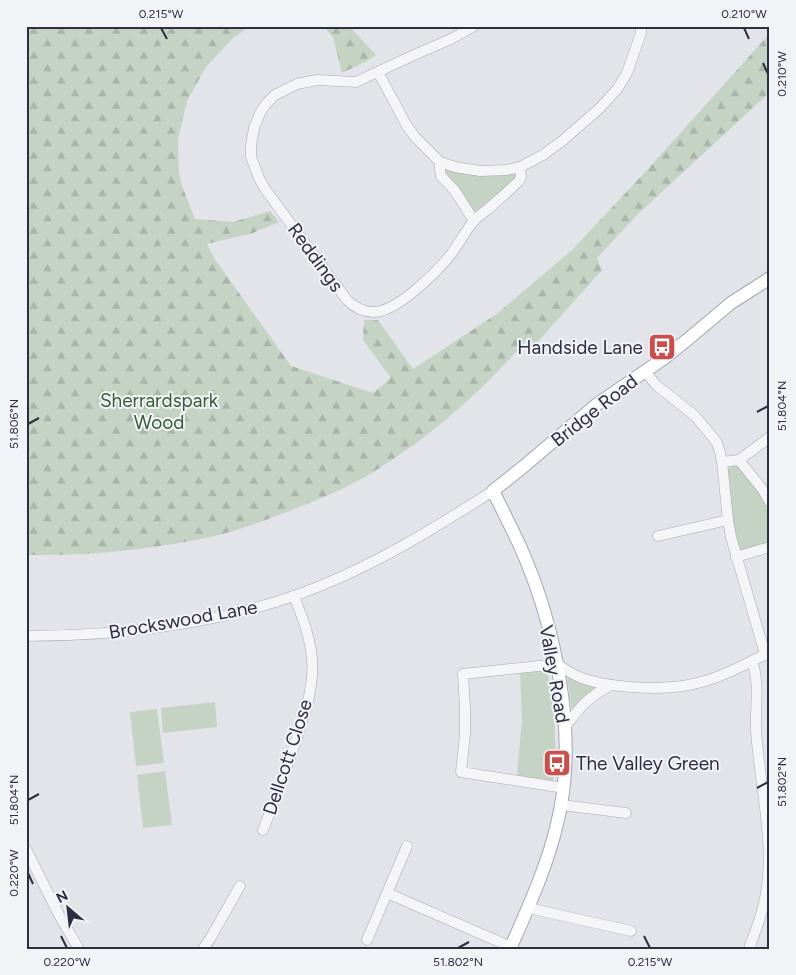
<svg xmlns="http://www.w3.org/2000/svg" width="796" height="975" font-family="Figtree,sans-serif">
	<style>
		.grass { fill: #c5d3c4 }
		.forest { fill: url(#forest-firs) }
		.lines { fill: none; stroke-linecap: round; stroke-linejoin: round }
		.minor-casing { stroke: #a7aab4; stroke-width: 11 }
		.major-casing { stroke: #a2a6b5; stroke-width: 14 }
		.minor { stroke: #f5f5f8; stroke-width: 10 }
		.major { stroke: #fff; stroke-width: 12 }
		.ticks { fill: none; stroke: #2b2f41; stroke-width: 2 }
		.labels { text-anchor: middle; stroke-width: 4; stroke-linejoin: round; paint-order: stroke }
		.street-label { font-size: 19px; fill: #2b2f41; stroke: #f2f3f7 }
		.poi-label { font-size: 19px; fill: #2b2f41; stroke: #f2f3f7; text-anchor: end }
		.park-label { font-size: 19px; fill: #3a5c39; stroke: #f2f3f7 }
		.neatline { fill: none; stroke: #2b2f41; stroke-width: 2 }
		.ticks-label { font-size: 12px; text-anchor: middle; fill: #2b2f41 }
	</style>
	<defs>
		<pattern id="forest-firs" width="22" height="20" patternUnits="userSpaceOnUse" patternTransform="scale(1.25)"><rect width="22" height="20" fill="#c5d3c4"/><path d="M5 1l3.5 6h-7zM16 11l3.5 6h-7z" fill="#a9b5aa"/></pattern>
	</defs>
	<rect width="100%" height="100%" fill="#e2e4ea"/>
	<g class="grass">
		<polygon points="448,169 515,172 518,177 479,211 473,211 458,188 446,174 445,171"/>
		<path d="M737,465L761,492L770,509V545L741,551L736,543L726,472C729,467 731,466 737,465Z"/>
		<path d="M547,668C553,706 559,744 553,783L517,776L522,719L520,673Z"/>
		<polygon points="567,677 579,682 595,687 595,690 584,697 572,710"/>
		<polygon points="215,702 217,727 163,733 161,708"/>
		<polygon points="157,709 164,763 136,766 130,712"/>
		<polygon points="165,771 172,825 143,828 137,775"/>
	</g>
	<g class="forest">
		<path d="M26,26H250L232,39L206,67L187,101L178,139L179,173L182,186L195,219L233,222L270,211L279,222L253,233L207,244L214,258L291,366L373,393L391,378L363,340L364,320H378L413,369L498,313L572,250L648,169L770,33V92L637,215L597,258L602,270L534,346L529,337C485,389 435,433 378,469C353,485 325,497 297,508C269,519 240,530 210,537C150,550 88,556 26,555Z"/>
		<polygon points="323,26 349,26 376,55 365,62 342,73 333,37"/>
	</g>
	<g class="lines">
		<g class="minor-casing">
			<g id="minor">
				<path d="M474,26L451,39L414,55L356,82L317,80L297,84L275,95L266,104L260,113L254,128L251,145V157L259,178L265,189L347,300C354,307 364,312 374,312C397,312 438,271 452,253C459,243 465,232 473,222C477,217 483,213 488,209C498,200 509,191 519,181L521,177L520,167"/>
				<polyline points="378,72 407,126 415,137 440,162 455,167 480,171 506,170 520,167 543,155 562,141 600,108 618,88 627,73 641,33 641,26"/>
				<polyline points="440,162 440,170 441,176 455,191 474,221"/>
				<polyline points="645,371 656,385 694,415 711,435 717,443 720,452 722,462 728,520 731,537 765,654"/>
				<polyline points="739,460 763,490 770,502"/>
				<polyline points="722,462 739,460 770,437"/>
				<polyline points="658,536 728,520"/>
				<polyline points="736,557 770,547"/>
				<path d="M26,636C123,636 230,623 320,586C382,561 436,527 493,491"/>
				<path d="M611,685C636,688 663,690 688,685C717,680 744,665 770,652"/>
				<path d="M564,788L461,772L465,734V708L463,674L557,664C577,678 587,681 611,685C587,698 581,706 565,727"/>
				<polyline points="561,805 626,813"/>
				<path d="M263,830C273,805 282,780 291,755C301,726 315,689 312,658C310,637 302,616 294,596"/>
				<polyline points="26,849 59,915 79,949"/>
				<polyline points="387,893 511,947"/>
				<polyline points="528,908 631,931"/>
				<polyline points="367,940 407,846"/>
				<polyline points="203,949 210,939 240,886"/>
				<path d="M749,949C755,932 762,915 765,898C776,845 759,783 756,730C755,707 760,683 752,661"/>
			</g>
		</g>
		<g class="major-casing">
			<path id="major" d="M510,949C528,908 547,867 557,824C579,737 556,627 520,546C511,527 502,509 493,491L523,467L596,405L663,359L687,340L731,303L770,278"/>
		</g>
		<use href="#minor" class="minor"/>
		<use href="#major" class="major"/>
	</g>
	<path class="ticks" d="M161,28L167,39M744,28L749,39M763,63L768,74M757,412L768,406M28,424L39,418M757,788L768,782M28,800L39,794M28,873L33,884M61,936L67,948M644,936L650,948M458,948L469,942"/>
	<defs>
		<g id="bus-square" transform="scale(1.4375)"><rect x="-9" y="-9" width="18" height="18" rx="4" fill="#c94f4d" stroke="#f2f3f7"/><path d="M-5-6H5V4H4V6H2V4H-2V6H-4V4H-5ZM-3.5-4V0h7V-4ZM-3.5 1.2v1.5H-2V1.2ZM2 1.2v1.5H3.5V1.2Z" fill="#fff"/></g>
	</defs>
	<g fill-rule="evenodd">
		<use href="#bus-square" x="662" y="347"/>
		<use href="#bus-square" x="557" y="763"/>
	</g>
	<g class="labels">
		<g class="street-label">
			<text transform="translate(316 257) rotate(54)" y="7">Reddings</text>
			<text transform="translate(594 410) rotate(-38)" y="7">Bridge Road</text>
			<text transform="translate(183 619) rotate(-10)" y="7">Brockswood Lane</text>
			<text transform="translate(555 674) rotate(80)" y="7">Valley Road</text>
			<text transform="translate(287 757) rotate(-72)" y="7">Dellcott Close</text>
		</g>
		<g class="poi-label">
			<text x="643" y="354">Handside Lane</text>
			<text x="576" y="770" text-anchor="start">The Valley Green</text>
		</g>
		<g class="park-label">
			<text x="159" y="407">Sherrardspark<tspan x="159" dy="22">Wood</tspan></text>
		</g>
	</g>
	<rect width="796" height="975" fill="none" stroke="#f2f3f7" stroke-width="55"/>
	<g transform="translate(68 908) rotate(332)" stroke="#f2f3f7" stroke-width="4" paint-order="stroke">
	<path d="M0-4L9 19L0 12L-9 19Z" fill="#2b2f41"/>
	<text y="-8" font-size="14" font-weight="bold" text-anchor="middle" fill="#2b2f41">N</text>
	</g>
	<rect x="28" y="28" width="740" height="920" class="neatline"/>
	<g class="ticks-label">
		<text x="161" y="18">0.215°W</text>
		<text x="744" y="18">0.210°W</text>
		<text transform="translate(782 74) rotate(-90)" y="4">0.210°W</text>
		<text transform="translate(782 406) rotate(-90)" y="4">51.804°N</text>
		<text transform="translate(14 424) rotate(-90)" y="4">51.806°N</text>
		<text transform="translate(782 782) rotate(-90)" y="4">51.802°N</text>
		<text transform="translate(14 800) rotate(-90)" y="4">51.804°N</text>
		<text transform="translate(14 873) rotate(-90)" y="4">0.220°W</text>
		<text x="67" y="966">0.220°W</text>
		<text x="458" y="966">51.802°N</text>
		<text x="650" y="966">0.215°W</text>
	</g>
</svg>
